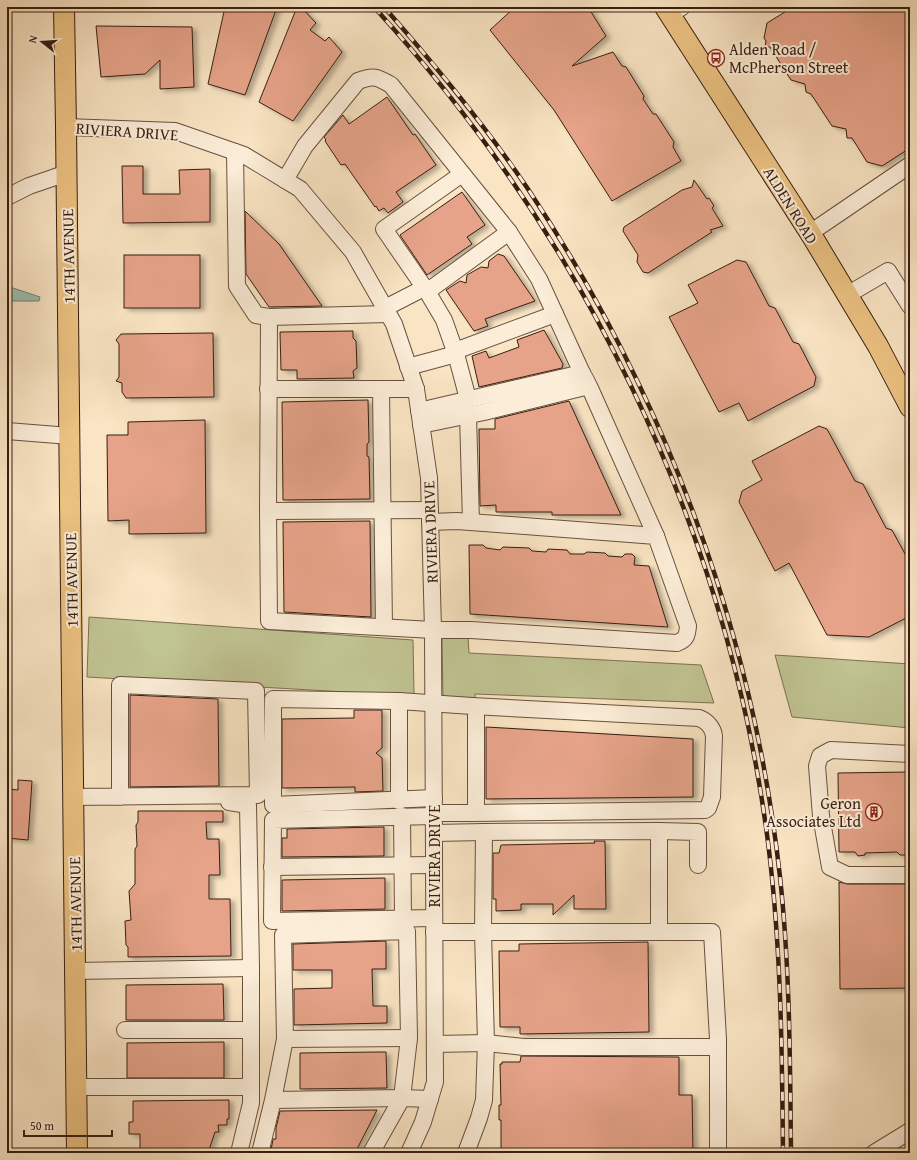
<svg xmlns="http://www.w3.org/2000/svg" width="917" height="1160" font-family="'Gentium Book Plus',serif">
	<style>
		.green { fill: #c0c392; stroke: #7c7052 }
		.water { fill: #9ebfb2; stroke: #757f72 }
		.building { fill: #e6a389; stroke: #371e11; filter: url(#shadow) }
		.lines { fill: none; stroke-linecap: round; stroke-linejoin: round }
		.minor-casing { stroke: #68503e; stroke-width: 18 }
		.major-casing { stroke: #371e11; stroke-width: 22 }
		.minor { stroke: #fbedd8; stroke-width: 16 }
		.major { stroke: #ecc282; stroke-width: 20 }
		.rail-casing { stroke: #371e11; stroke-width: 4.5 }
		.rail { stroke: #fbedd8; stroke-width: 3; stroke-dasharray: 9; stroke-linecap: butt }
		.labels { text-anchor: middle; stroke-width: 4; stroke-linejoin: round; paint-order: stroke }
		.poi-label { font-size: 16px; fill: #371e11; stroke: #fbedd8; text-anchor: start }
		.street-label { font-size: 16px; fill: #371e11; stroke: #fbedd8 }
	</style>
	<defs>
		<filter id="shadow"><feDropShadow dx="4.5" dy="2.5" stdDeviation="2" flood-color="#0004"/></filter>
	</defs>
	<rect width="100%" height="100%" fill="#f9e4c3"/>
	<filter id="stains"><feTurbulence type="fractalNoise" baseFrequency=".005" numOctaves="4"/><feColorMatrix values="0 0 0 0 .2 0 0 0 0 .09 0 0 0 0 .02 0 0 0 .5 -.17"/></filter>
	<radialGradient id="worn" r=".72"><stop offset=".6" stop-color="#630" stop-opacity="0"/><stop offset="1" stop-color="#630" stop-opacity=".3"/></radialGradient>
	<g class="green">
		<polygon points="89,617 413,640 414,696 87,677"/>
		<polygon points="442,637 468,637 469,653 701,665 714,703 475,694 475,704 443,702"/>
		<polygon points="775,655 910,664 910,728 792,717"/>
	</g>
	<polygon class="water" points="7,286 40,297 39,301 7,301"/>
	<g class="building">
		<polygon points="225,7 277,7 245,95 208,84"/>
		<polygon points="297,7 301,7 316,23 310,30 325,41 329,37 342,52 293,121 259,102"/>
		<polygon points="515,7 588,7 606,36 572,66 613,52 622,66 626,67 644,96 643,99 653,114 656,114 674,142 673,147 681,161 612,201 554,110 490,30"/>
		<polygon points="793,7 910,7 910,148 882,166 867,162 852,138 847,138 846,129 832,126 811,94 806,92 805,84 791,80 770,47 765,47 766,41 764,38 767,23"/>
		<polygon points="96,26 192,27 194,87 160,89 160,60 145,74 101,77"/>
		<polygon points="387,97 413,135 415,134 436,165 396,192 403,202 388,213 384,208 379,211 376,206 375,207 345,164 341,165 325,141 326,140 324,137 343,115 349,124"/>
		<polygon points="122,166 143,166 143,194 180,194 179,170 210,169 210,222 123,223"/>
		<polygon points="694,180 707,199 709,198 714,206 712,208 723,226 710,230 712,232 648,273 643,272 637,262 638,255 623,231 624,227 682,190 692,187"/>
		<polygon points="462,192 485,225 467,237 472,244 427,275 400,235"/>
		<polygon points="245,211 279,244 322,306 269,307 246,274"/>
		<polygon points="498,254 504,256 535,301 485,319 488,326 474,331 446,290 460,281 466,283 467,275 481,267 488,268 489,261"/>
		<rect x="124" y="255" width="76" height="53"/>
		<polygon points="737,260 746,262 769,306 775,308 793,342 799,344 816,377 814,386 748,421 739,403 719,412 669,317 698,303 688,285"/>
		<polygon points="544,330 563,364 562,368 479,387 472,356 486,351 489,358 519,347 517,340"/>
		<polygon points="353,331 353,338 356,341 357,368 353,371 354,378 297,379 297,370 281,370 280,332"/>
		<polygon points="213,333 214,397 126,398 122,392 122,383 116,381 119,377 119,344 116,340 121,334"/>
		<polygon points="368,400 369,442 367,444 367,456 369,457 370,499 283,500 282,402"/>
		<polygon points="569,401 621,515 552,515 552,512 496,512 496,505 480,506 479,429 495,429 495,419"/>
		<polygon points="205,420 206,533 129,534 129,520 108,521 107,435 128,435 128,422"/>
		<polygon points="819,426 827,429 855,481 863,484 886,528 892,530 910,563 910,616 869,637 827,635 789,563 775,571 739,502 742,491 762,480 752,461"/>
		<polygon points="370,521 371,617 284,612 283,522"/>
		<polygon points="469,545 483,545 486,548 500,550 503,547 529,548 532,551 546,552 548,549 567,550 570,554 584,554 587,552 605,553 608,556 622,557 625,554 632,554 635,557 634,565 649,566 668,627 470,614"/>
		<polygon points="130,695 218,699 219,786 130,787"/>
		<polygon points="354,710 382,710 382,748 376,753 382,758 383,791 355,792 355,787 282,788 282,719 354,718"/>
		<polygon points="486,727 693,739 693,797 486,799"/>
		<polygon points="910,772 910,852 908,852 908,855 900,855 897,852 865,853 865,855 858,856 855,852 839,852 838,773"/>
		<polygon points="18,780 32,781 28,840 7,838 7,789 18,790"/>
		<polygon points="138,811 223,811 223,822 206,822 207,839 219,839 220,875 209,875 209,899 230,899 231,956 128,957 128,947 126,945 125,921 131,920 129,891 135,884 135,849 137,846 136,825 138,822"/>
		<polygon points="384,827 384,856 282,857 282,838 287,838 287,829"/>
		<polygon points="594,841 605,841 606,909 574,909 574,895 553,915 553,904 521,904 521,910 496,911 496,899 493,899 493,853 499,853 501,845 595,843"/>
		<polygon points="385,878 385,909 282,911 282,880"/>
		<polygon points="839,882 847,884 910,884 910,988 840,989"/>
		<polygon points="386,941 386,969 372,969 373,1006 387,1006 387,1023 294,1025 294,989 332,988 332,970 293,970 293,944"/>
		<polygon points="648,942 649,1032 520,1034 520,1027 500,1027 499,951 519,951 519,944"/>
		<polygon points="223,984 224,1020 126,1020 126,985"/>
		<polygon points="224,1042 224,1078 127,1078 127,1043"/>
		<polygon points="380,1052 386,1052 387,1088 300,1089 300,1053"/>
		<polygon points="521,1056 679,1057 679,1095 692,1095 693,1153 501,1153 501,1120 499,1120 499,1105 501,1105 500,1064 502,1064 502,1062 520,1062"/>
		<polygon points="229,1100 229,1119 227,1119 227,1125 218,1125 219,1132 215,1132 209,1150 140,1151 140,1134 129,1134 129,1122 133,1122 133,1101"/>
		<polygon points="377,1110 357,1149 271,1150 273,1139 276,1139 276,1128 280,1111"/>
	</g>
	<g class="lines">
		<g class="minor-casing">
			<g id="minor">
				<polyline points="670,14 682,7"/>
				<polyline points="66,127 175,131 244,155 300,189 353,252 394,324 416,389 429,478 433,630 435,1082 423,1122 409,1153"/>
				<polyline points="235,152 237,286 256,315 269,317 388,314"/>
				<polyline points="462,174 384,229 426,290 428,291 428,293 444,320 456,354 468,399"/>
				<path d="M285,180L305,146L358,81C374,75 377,77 391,85L509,232L539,279L582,373"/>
				<polyline points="7,197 29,186 67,173"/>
				<polyline points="810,233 910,165"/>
				<polyline points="428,291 509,232"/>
				<polyline points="847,295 888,271 910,306"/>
				<polyline points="385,308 420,290 426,290"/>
				<path d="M269,317L268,511L269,621L433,630H471L677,643C687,639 687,635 688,626L656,536L457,521L430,522"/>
				<polyline points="455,351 555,314"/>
				<polyline points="408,367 456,354"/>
				<polyline points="268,389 416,389"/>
				<polyline points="381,389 384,627"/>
				<polyline points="419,411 582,373 587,382"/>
				<polyline points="468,415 471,522"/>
				<polyline points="421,425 484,412 589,386 656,536"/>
				<polyline points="7,431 70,436"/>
				<polyline points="268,511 430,510"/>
				<polyline points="399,701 399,801"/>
				<polyline points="910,754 831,750 820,756 817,766 821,816 830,867 847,875 910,875"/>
				<polyline points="73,797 258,795 256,691 120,685 120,797"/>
				<polyline points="434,798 273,805 273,699 399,701 472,706 476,710 476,805 475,810 472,813 434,813"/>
				<polyline points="229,802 248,805 251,968 251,1103 239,1153"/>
				<path d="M472,813L705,810L708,808L712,797L714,736C713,728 707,721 699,718L472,706"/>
				<polyline points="402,816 403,918"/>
				<polyline points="434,816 273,820 272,921 434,918"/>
				<polyline points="659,831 698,832 698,865"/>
				<polyline points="434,833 484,832"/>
				<polyline points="272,867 434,865"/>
				<polyline points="434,932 712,932 718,1039 718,1153"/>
				<polyline points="75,971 251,968"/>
				<polyline points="125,1030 251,1030"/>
				<polyline points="285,1039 409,1038"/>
				<polyline points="435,1044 486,1043 524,1047 718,1047"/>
				<polyline points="77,1087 250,1087"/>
				<polyline points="260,1153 273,1100 285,1039 283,935 407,931 409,1038 402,1098 273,1100"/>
				<polyline points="371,1153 402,1098 430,1099"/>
				<polyline points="466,1153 479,1118 484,1100 486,1043 483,932 484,832 659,831 659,932"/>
				<polyline points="874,1153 910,1131"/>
			</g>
		</g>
		<g class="major-casing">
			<g id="major">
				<polyline points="64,7 66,127 77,1153"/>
				<polyline points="665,7 812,236 878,346 910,407"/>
			</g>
		</g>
		<use href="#minor" class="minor"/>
		<use href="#major" class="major"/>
		<g class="rail-casing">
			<g id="rail">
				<path d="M374,7C582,235 723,521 766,827C781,936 782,1044 783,1153"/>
				<path d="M384,7C435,65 485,125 528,189C665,395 753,631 780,877C790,969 790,1061 791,1153"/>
			</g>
		</g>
		<use href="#rail" class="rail"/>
	</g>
	<defs>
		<g id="bus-ring" transform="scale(0.9)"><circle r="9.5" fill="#fbedd8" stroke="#8f2418" stroke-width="1.5"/><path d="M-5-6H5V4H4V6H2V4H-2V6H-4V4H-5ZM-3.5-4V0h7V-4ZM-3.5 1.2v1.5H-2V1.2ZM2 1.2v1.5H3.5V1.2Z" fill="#8f2418"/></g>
		<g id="building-ring" transform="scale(0.9)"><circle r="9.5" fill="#fbedd8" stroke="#8f2418" stroke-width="1.5"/><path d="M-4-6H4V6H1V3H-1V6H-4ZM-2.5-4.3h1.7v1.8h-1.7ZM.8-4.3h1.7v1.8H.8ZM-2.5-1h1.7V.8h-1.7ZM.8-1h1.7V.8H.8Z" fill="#8f2418"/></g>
	</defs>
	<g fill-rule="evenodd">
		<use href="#bus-ring" x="716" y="58"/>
		<use href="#building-ring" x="874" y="812"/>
	</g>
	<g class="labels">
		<g class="poi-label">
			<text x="729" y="55">Alden Road /<tspan x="729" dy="18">McPherson Street</tspan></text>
			<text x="861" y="809" text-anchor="end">Geron<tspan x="861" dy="18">Associates Ltd</tspan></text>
		</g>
		<g class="street-label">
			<text transform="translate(127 131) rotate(4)" y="6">RIVIERA DRIVE</text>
			<text transform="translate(791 205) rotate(58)" y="6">ALDEN ROAD</text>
			<text transform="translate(68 256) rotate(-91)" y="6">14TH AVENUE</text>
			<text transform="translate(430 532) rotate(-92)" y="6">RIVIERA DRIVE</text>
			<text transform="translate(71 580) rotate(-91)" y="6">14TH AVENUE</text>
			<text transform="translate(434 856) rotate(-90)" y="6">RIVIERA DRIVE</text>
			<text transform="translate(75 904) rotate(-91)" y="6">14TH AVENUE</text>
		</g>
	</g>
	<rect width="917" height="1160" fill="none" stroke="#f9e4c3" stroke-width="24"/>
	<rect x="8" y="8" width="901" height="1144" fill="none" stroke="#371e11" stroke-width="2"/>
	<rect x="12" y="12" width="893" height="1136" fill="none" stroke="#371e11"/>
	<g transform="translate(42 42) rotate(287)" stroke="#fbedd8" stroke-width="3" paint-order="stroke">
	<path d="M0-3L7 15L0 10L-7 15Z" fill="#371e11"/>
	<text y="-6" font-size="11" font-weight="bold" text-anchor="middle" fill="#371e11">N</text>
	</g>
	<path d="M24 1130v6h88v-6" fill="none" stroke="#371e11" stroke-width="2"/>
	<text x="30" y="1130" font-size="12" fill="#371e11" stroke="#fbedd8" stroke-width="3" paint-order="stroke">50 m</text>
	<rect width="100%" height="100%" filter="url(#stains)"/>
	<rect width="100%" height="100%" fill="url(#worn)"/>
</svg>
